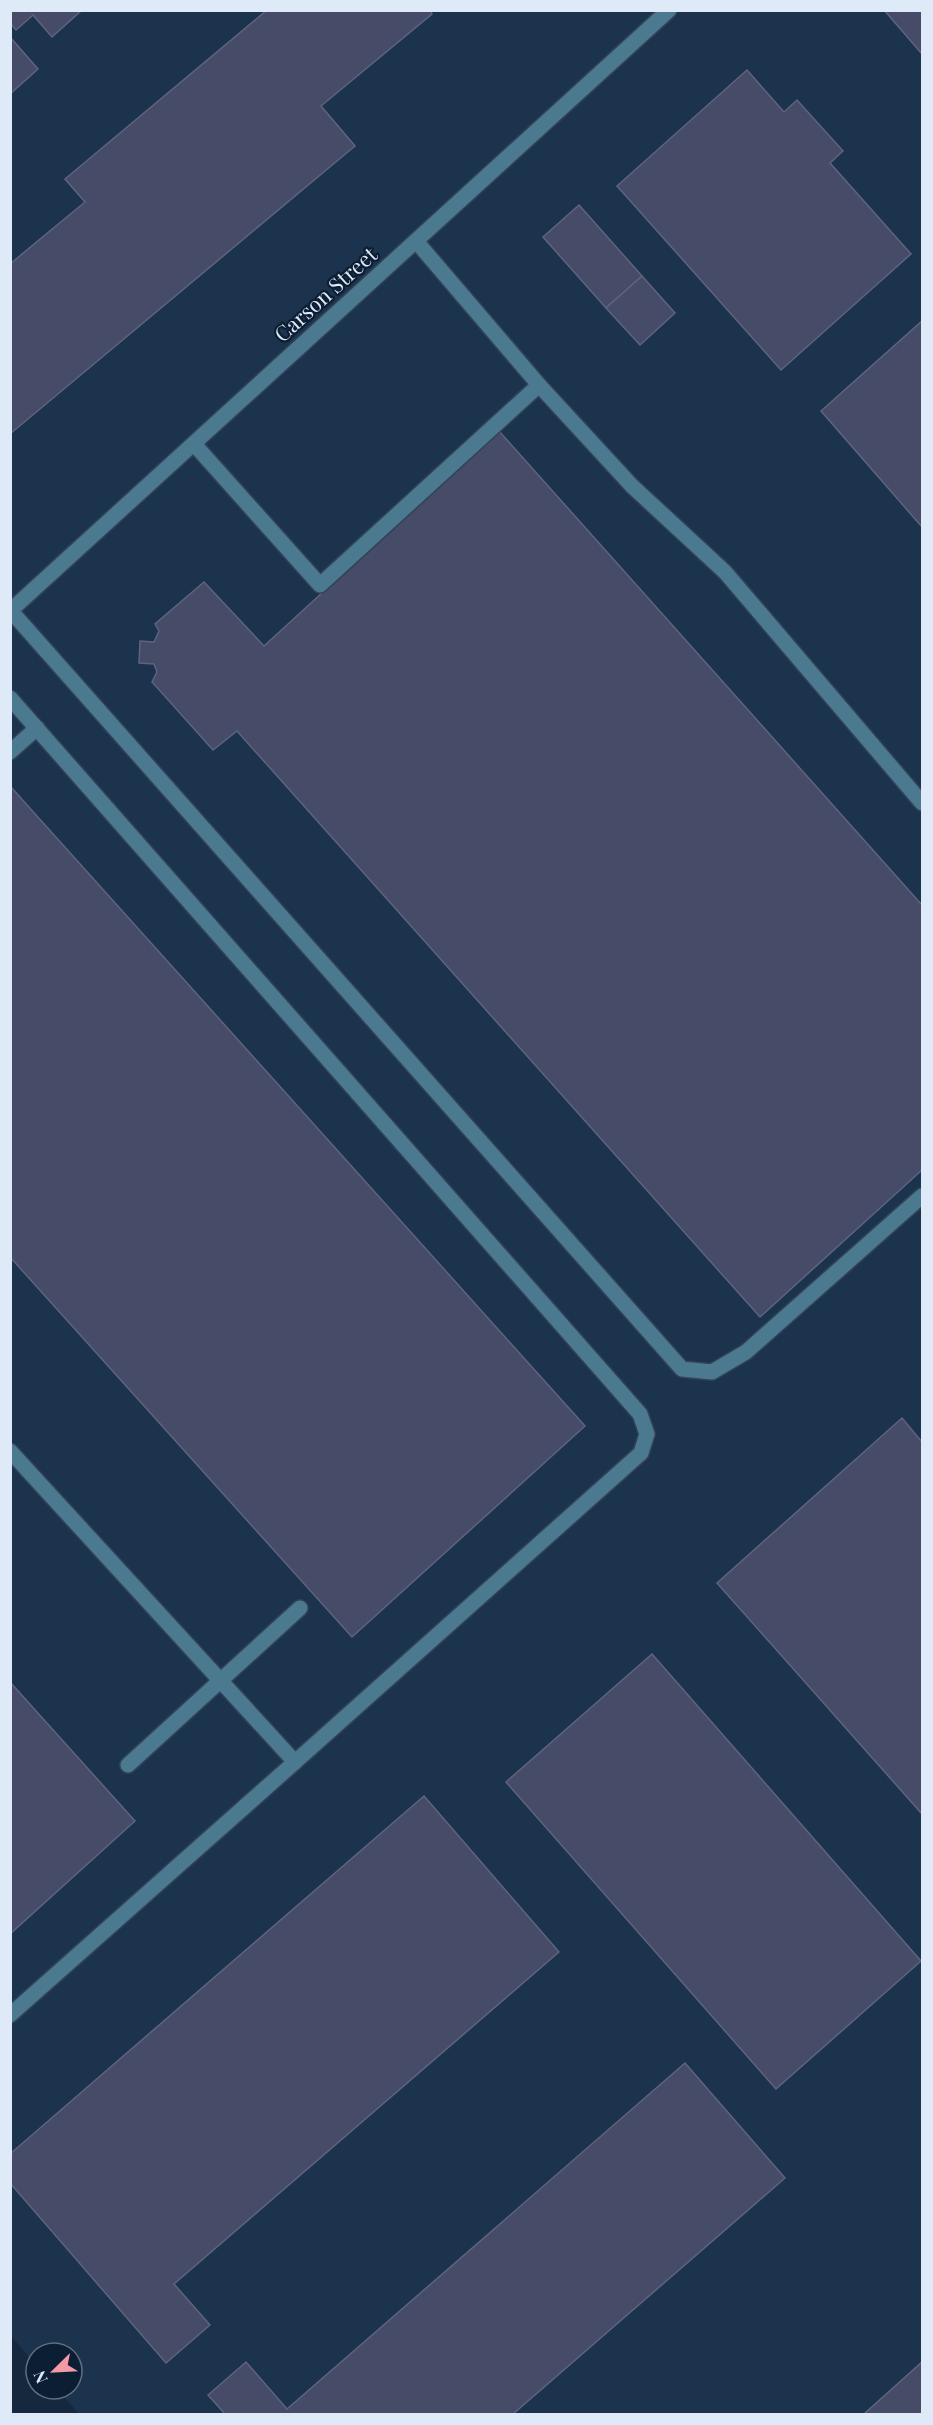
<svg xmlns="http://www.w3.org/2000/svg" width="933" height="2425" font-family="'Playfair Display',serif">
	<style>
		.built { fill: #1c334d }
		.building { fill: #464b67; stroke: #5e6381; stroke-width: 1.5 }
		.lines { fill: none; stroke-linecap: round; stroke-linejoin: round }
		.minor-casing { stroke: #324358; stroke-width: 18 }
		.minor { stroke: #4b7a90; stroke-width: 15 }
		.labels { text-anchor: middle; stroke-width: 4.5; stroke-linejoin: round; paint-order: stroke }
		.street-label { font-size: 21px; fill: #deeaf8; stroke: #0c1e33 }
	</style>
	<rect width="100%" height="100%" fill="#16283e"/>
	<polygon class="built" points="10,11 922,11 922,2414 79,2414 57,2389 72,2389 72,2353 36,2353 36,2365 11,2336"/>
	<g class="building">
		<polygon points="10,10 82,10 52,37 33,15 16,30 10,23"/>
		<polygon points="267,10 430,10 432,14 321,106 355,146 10,434 10,264 85,202 65,179"/>
		<polygon points="884,10 922,10 922,54"/>
		<polygon points="10,37 38,69 10,94"/>
		<polygon points="747,70 784,112 797,100 843,151 830,163 911,254 781,370 617,186"/>
		<polygon points="579,205 642,276 606,308 543,237"/>
		<polygon points="642,276 675,313 640,345 606,308"/>
		<polygon points="922,321 922,527 821,411"/>
		<polygon points="499,431 922,905 922,1170 760,1317 237,731 213,750 152,682 157,672 154,664 139,663 140,641 154,642 159,631 155,624 204,582 264,646"/>
		<polygon points="10,786 585,1426 352,1637 10,1257"/>
		<polygon points="902,1418 922,1442 922,1814 717,1583"/>
		<polygon points="652,1654 921,1961 776,2089 506,1782"/>
		<polygon points="10,1682 135,1821 10,1934"/>
		<polygon points="424,1796 559,1952 174,2284 210,2325 166,2363 10,2183 10,2154"/>
		<polygon points="685,2063 785,2178 513,2414 225,2414 208,2395 246,2362 287,2409"/>
		<polygon points="922,2362 922,2414 864,2414"/>
	</g>
	<g class="lines">
		<g class="minor-casing">
			<g id="minor">
				<polyline points="416,241 539,385 632,486 725,572 922,803"/>
				<polyline points="194,444 320,585 539,385"/>
				<polyline points="10,610 682,1369 712,1372 746,1352 922,1196"/>
				<polyline points="10,611 669,10"/>
				<polyline points="10,698 640,1414 647,1434 641,1453 295,1762"/>
				<polyline points="10,752 37,728"/>
				<polyline points="10,1451 295,1762 10,2015"/>
				<polyline points="128,1765 300,1608"/>
			</g>
		</g>
		<use href="#minor" class="minor"/>
	</g>
	<g class="labels">
		<g class="street-label">
			<text transform="translate(326 295) rotate(-42)" y="7">Carson Street</text>
		</g>
	</g>
	<rect width="933" height="2425" fill="none" stroke="#deeaf8" stroke-width="24"/>
	<g transform="translate(54 2371) rotate(246)"><circle r="28" fill="#0c1e33" stroke="#607082" stroke-width="1.5"/>
	<path d="M0-4.5L10 22L0 15L-10 22Z" fill="#f49aa6"/>
	<text y="-9" font-size="16" font-weight="bold" text-anchor="middle" fill="#deeaf8">N</text>
	</g>
</svg>
